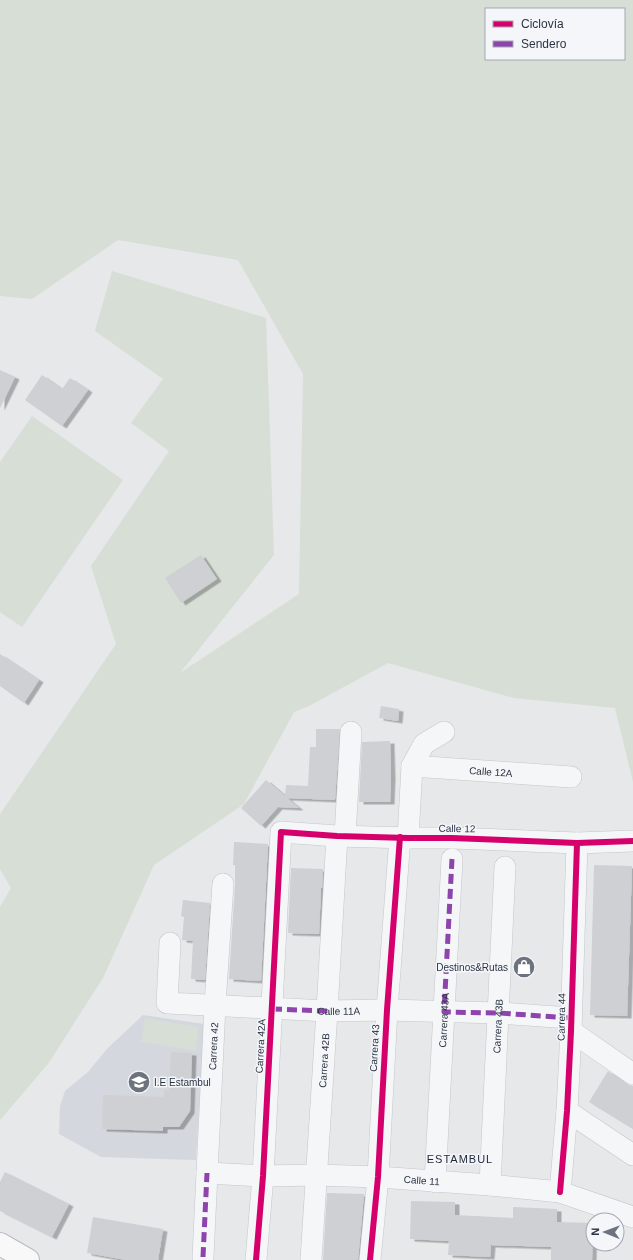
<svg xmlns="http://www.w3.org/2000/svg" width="633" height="1260" font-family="Arial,sans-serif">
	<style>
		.built { fill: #d4d7dd }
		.green { fill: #d6ded6; fill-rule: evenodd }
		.building { fill: #ced0d3; filter: url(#shadow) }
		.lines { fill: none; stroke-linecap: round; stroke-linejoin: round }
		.minor-casing { stroke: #c4c6c8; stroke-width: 22 }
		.highway-casing { stroke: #b8bbbf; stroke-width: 24 }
		.minor { stroke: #f5f6f7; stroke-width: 21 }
		.highway { stroke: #f8f8f8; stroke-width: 22 }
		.quiet { stroke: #8e44ad; stroke-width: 5; stroke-dasharray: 10 5; stroke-linecap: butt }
		.cycleway-casing { stroke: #f4f6f9; stroke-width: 8 }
		.cycleway { stroke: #d6006c; stroke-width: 6 }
		.labels { text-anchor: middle; stroke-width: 3; stroke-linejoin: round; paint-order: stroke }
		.street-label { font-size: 10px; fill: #2b3445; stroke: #f4f6f9 }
		.poi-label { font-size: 10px; fill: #2b3445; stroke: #f4f6f9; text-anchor: end }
		.neighbourhood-label { font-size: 11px; letter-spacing: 1px; fill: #1d2536; stroke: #f4f6f9 }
	</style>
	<defs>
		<filter id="shadow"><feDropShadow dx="4.5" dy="2.5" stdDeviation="0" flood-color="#0004"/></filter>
	</defs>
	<rect width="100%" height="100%" fill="#e6e8ea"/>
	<polygon class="built" points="143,1015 204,1024 196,1160 101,1157 59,1134 60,1106 65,1091 88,1072 107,1049"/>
	<g class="green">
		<path d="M0,0H633V782L615,708L514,698L388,663L309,706L294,712L244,804L154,865L103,978L48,1064L0,1120V907L11,888L0,869V814L116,644L91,566L169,451L131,423L163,379L95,331L112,271L266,318L274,555L180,673L299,594L303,374L238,260L118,240L32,299L0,296ZM486,9H624V59H486Z"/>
		<polygon points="32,416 123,480 22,627 0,612 0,462"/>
		<polygon points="145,1018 199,1027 196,1051 141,1042"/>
	</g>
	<g class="building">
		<polygon points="0,370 15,377 0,408"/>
		<polygon points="42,375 62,389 70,378 88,390 62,426 25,400"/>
		<polygon points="201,555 217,579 181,603 165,578"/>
		<polygon points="0,654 39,680 24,703 0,686"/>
		<polygon points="381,706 399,709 398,721 379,718"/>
		<polygon points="316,729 340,729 335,800 287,798 299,808 278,807 261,826 241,808 266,780 285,796 286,785 308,786 310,747 316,747"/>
		<polygon points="390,741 391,777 390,802 359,802 362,742"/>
		<polygon points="234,842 268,844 261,981 229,979 235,885 235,865 233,865"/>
		<polygon points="594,865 632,866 627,1016 590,1015"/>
		<polygon points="291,868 323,869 322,888 321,888 319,934 288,933"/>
		<polygon points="183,900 210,903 205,980 191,979 193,941 182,940 184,917 181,916"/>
		<polygon points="171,1052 192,1053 190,1111 179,1127 163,1127 163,1131 102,1129 103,1095 164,1097 164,1090 169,1090"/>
		<polygon points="608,1071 626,1084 633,1086 633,1129 589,1102"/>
		<polygon points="5,1172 69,1204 52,1237 0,1211 0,1182"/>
		<polygon points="327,1193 364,1194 358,1260 323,1260"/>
		<polygon points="411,1201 455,1202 455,1215 513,1218 513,1207 557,1209 557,1222 593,1223 592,1260 551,1260 551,1247 491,1245 490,1257 448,1255 449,1241 410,1239"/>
		<polygon points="93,1217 163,1229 158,1260 126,1260 87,1253"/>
	</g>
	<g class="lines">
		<g class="minor-casing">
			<g id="minor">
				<path id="s1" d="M412,766L571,777"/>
				<polyline points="345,836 351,732"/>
				<polyline points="408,838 412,766 424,744 444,732"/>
				<path id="s2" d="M170,943L167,1003L327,1011L387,1010L499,1013L571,1018"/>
				<polyline points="571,1031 633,1074"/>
				<polyline points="567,1111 633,1155"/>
				<path id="s3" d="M207,1173L263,1176L317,1175L378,1177L490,1185L560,1192L633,1217"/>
				<path id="s4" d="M435,1182L452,859"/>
				<path id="s5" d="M490,1185L505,867"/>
				<polyline points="560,1192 567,1111 571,1031 577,843"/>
				<path id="s6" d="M203,1257L215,1005L223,884"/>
				<polyline points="256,1260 263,1176 281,832 337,836 408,838 452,838 577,843 633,841"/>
				<path id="s7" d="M311,1260L327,1011L337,836"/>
				<polyline points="370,1260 378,1177 387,1010 400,837"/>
			</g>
		</g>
		<g class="highway-casing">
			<polyline id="highway" points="0,1244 28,1260"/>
		</g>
		<use href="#minor" class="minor"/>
		<use href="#highway" class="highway"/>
		<g class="quiet">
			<polyline points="452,859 444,1012 499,1013 571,1018"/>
			<polyline points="272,1009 327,1011"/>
			<polyline points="203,1257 207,1173"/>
		</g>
		<g class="cycleway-casing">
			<g id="cycleway">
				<polyline points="560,1192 567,1111 571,1031 577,843"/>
				<polyline points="256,1260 263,1176 281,832 337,836 408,838 452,838 577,843 633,841"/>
				<polyline points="370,1260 378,1177 387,1010 400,837"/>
			</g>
		</g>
		<use href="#cycleway" class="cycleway"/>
	</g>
	<defs>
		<g id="shop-disc" transform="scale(1.15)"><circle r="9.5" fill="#6c737f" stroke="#f4f6f9"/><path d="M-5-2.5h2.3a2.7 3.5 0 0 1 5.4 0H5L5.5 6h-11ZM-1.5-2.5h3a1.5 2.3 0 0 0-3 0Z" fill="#fff"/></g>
		<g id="school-disc" transform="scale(1.15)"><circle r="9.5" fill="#6c737f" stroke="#f4f6f9"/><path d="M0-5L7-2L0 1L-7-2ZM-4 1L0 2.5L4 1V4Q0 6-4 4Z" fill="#fff"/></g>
	</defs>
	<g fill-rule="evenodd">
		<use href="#shop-disc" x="524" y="967"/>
		<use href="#school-disc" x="139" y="1082"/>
	</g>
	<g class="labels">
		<g class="street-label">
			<text dy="4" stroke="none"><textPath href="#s1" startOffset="79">Calle 12A</textPath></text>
			<text transform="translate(457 828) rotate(1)" y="4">Calle 12</text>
			<text dy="4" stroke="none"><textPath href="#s2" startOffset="232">Calle 11A</textPath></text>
			<text transform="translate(561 1017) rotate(-89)" y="4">Carrera 44</text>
			<text dy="4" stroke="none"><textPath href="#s4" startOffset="162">Carrera 43A</textPath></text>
			<text dy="4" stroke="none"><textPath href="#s5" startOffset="159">Carrera 43B</textPath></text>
			<text transform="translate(260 1046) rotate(-87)" y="4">Carrera 42A</text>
			<text dy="4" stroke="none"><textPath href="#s6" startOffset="211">Carrera 42</textPath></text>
			<text transform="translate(374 1048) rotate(-87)" y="4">Carrera 43</text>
			<text dy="4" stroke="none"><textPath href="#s7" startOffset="200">Carrera 42B</textPath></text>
			<text dy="4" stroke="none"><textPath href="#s3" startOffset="215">Calle 11</textPath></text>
		</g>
		<g class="poi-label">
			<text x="508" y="971">Destinos&amp;Rutas</text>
			<text x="154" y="1086" text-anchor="start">I.E Estambul</text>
		</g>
		<g class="neighbourhood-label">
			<text x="460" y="1163">ESTAMBUL</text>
		</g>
	</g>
	<rect x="485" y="8" width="140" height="52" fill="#f4f6f9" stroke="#a4a8b1"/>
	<rect x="493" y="21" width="20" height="6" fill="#d6006c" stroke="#a4a8b1"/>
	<text x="521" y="28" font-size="12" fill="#2b3445">Ciclovía</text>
	<rect x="493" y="41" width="20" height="6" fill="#8e44ad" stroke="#a4a8b1"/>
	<text x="521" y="48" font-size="12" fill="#2b3445">Sendero</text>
	<g transform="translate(605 1232) rotate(271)"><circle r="19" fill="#f4f6f9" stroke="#a4a8b1"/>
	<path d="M0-3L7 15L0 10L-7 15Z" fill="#6c737f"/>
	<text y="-6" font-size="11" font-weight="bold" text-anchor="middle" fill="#2b3445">N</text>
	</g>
</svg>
